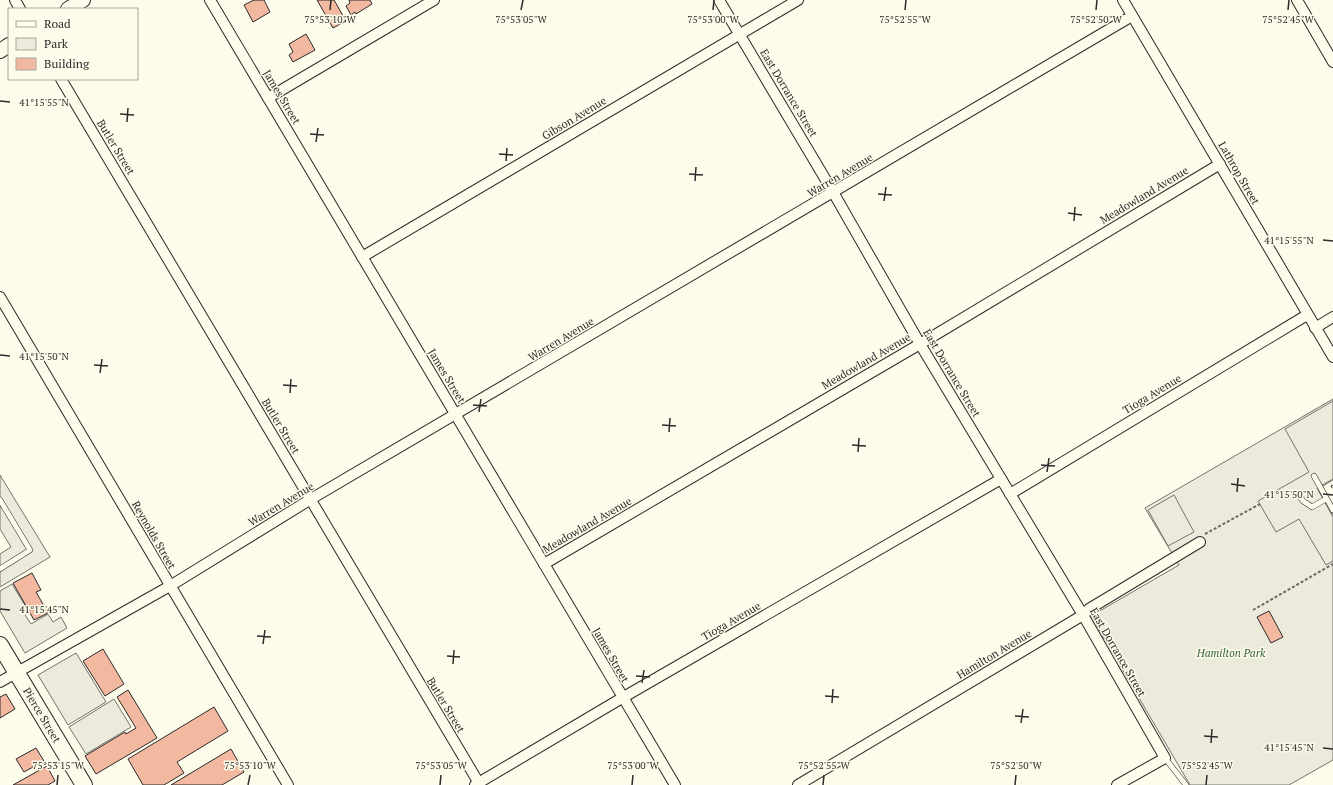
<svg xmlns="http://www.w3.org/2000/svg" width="1333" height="785" font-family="'PT Serif',serif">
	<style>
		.green { fill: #ecebdb; stroke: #74746e }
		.parking { fill: #eceadb; stroke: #74746e }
		.building { fill: #f2b8a0; stroke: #2b2b2b }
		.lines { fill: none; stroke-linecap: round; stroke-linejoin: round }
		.service-casing { stroke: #2b2b2b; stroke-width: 6 }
		.minor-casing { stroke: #2b2b2b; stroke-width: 12 }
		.secondary-casing { stroke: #2b2b2b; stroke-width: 16 }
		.primary-casing { stroke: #2b2b2b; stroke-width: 18 }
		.path { stroke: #6a6964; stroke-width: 2; stroke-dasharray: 3 2; stroke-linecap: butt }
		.service { stroke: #fdfbea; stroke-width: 5 }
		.minor { stroke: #fdfbea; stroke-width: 10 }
		.secondary { stroke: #fdfbea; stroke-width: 14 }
		.primary { stroke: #fdfbea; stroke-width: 16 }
		.fence { stroke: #2b2b2b; stroke-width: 1; stroke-dasharray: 5 2; stroke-linecap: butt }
		.ticks { fill: none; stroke: #2b2b2b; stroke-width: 1.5 }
		.labels { text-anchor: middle; stroke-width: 3; stroke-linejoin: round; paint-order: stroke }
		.street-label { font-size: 11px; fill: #2b2b2b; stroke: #fdfbea }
		.park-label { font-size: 11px; font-style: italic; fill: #34623c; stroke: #fdfbea }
		.ticks-label { font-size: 10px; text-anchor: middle; fill: #2b2b2b; stroke: #fdfbea; stroke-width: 3; stroke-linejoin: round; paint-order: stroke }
	</style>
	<rect width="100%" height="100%" fill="#fdfbea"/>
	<polygon class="green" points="1333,399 1333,480 1318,489 1333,515 1333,760 1289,785 1190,785 1091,616 1179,565 1145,508"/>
	<g class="parking">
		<polygon points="1333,401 1333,479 1317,488 1333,517 1333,561 1326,565 1299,519 1276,532 1258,501 1309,472 1285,429"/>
		<polygon points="0,475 50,557 0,587 0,554 11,547 0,529"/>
		<polygon points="1174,495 1194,532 1168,546 1148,510"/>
		<polygon points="12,584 29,612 25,615 31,624 48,614 53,622 61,617 67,628 25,653 0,611 0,591"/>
		<polygon points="76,653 106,702 68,725 38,675"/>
		<polygon points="114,699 131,727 86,754 69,727"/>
	</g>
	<g class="building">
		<polygon points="254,0 264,0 270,12 253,22 244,5"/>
		<polygon points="317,0 334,0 346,21 333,28"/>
		<polygon points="370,0 372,4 356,14 355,12 351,15 346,6 350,3 349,0"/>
		<polygon points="306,34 315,50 293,62 289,55 293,52 289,44"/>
		<polygon points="32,573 41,590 36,592 48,613 34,620 13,583"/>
		<polygon points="1269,611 1283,637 1271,643 1257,617"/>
		<polygon points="103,649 124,684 105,696 83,661"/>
		<polygon points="128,690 157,738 96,774 85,756 125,732 126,734 136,728 117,697"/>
		<polygon points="6,694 15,709 0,718 0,697"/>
		<polygon points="214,707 228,731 177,762 184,773 164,785 143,785 128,759"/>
		<polygon points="36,748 44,761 24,772 16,759"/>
		<polygon points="231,749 244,772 222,785 171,785"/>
		<polygon points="47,766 55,781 48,785 13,785"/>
	</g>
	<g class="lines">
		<g class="service-casing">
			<g id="service">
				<polyline points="1314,476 1333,510"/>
				<polyline points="1298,494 1303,501 1312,507 1326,499"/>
				<polyline points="0,500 30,550 0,569"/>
				<polyline points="1165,758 1186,785"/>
			</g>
		</g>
		<g class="minor-casing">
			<g id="minor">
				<polyline points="15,0 20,9"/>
				<polyline points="210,0 675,785"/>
				<polyline points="719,0 833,192 920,344 1083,615 1165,758 1117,785"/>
				<polyline points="1123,0 1333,357"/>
				<polyline points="1297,0 1333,62"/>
				<polyline points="61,79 480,785"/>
				<polyline points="268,98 434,0"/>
				<polyline points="362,257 798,0"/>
				<polyline points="0,297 288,785"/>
				<polyline points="1315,328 1333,317"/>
				<polyline points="1010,494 1307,315"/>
				<polyline points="544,564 920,344 1220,164"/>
				<polyline points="0,682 170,586 311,499 1132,16"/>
				<polyline points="475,785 622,698 1001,479"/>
				<polyline points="798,785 1083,615 1089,609 1200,542"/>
			</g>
		</g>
		<g class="secondary-casing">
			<g id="secondary">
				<polyline points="68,9 83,0"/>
				<polyline points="0,51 9,45"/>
			</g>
		</g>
		<g class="primary-casing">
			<polyline id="primary" points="0,645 84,785"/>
		</g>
		<g class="path">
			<polyline points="1205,534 1260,504"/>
			<polyline points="1253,610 1333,564"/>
		</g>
		<use href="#service" class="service"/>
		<use href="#minor" class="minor"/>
		<use href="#secondary" class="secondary"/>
		<use href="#primary" class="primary"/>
		<polyline class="fence" points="1333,485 1331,486 1333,489"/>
	</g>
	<path class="ticks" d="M330,10L331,0M521,10L523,0M713,10L714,0M905,10L906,0M1096,10L1097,0M1288,10L1289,0M0,101L10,102M120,114L134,115M127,122L128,108M310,134L324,135M316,142L318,128M499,154L513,155M506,161L507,148M689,174L703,175M695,181L696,167M878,194L892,195M884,201L886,187M1068,213L1082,215M1074,221L1075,207M1323,240L1333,241M0,355L10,356M94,365L108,366M100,373L102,359M283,385L297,386M290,393L291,379M473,405L487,406M479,412L481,399M662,425L676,426M669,432L670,418M852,445L866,446M858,452L859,438M1041,465L1055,466M1047,472L1049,458M1231,484L1245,486M1237,492L1238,478M1323,494L1333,495M0,609L10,610M257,636L271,637M263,644L265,630M447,656L460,657M453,664L454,650M636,676L650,677M642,683L644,670M825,696L839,697M832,703L833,689M1015,716L1029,717M1021,723L1023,709M1204,736L1218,737M1211,743L1212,729M1323,748L1333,749M57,785L58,775M248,785L250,775M440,785L441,775M632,785L633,775M823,785L824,775M1015,785L1016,775M1206,785L1207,775"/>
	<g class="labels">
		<g class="street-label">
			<text transform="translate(789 93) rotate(59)" y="4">East Dorrance Street</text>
			<text transform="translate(282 97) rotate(59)" y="4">James Street</text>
			<text transform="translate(574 118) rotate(-31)" y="4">Gibson Avenue</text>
			<text transform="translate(116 147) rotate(59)" y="4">Butler Street</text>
			<text transform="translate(1239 173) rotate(60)" y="4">Lathrop Street</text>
			<text transform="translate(840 175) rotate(-31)" y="4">Warren Avenue</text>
			<text transform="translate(1144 195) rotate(-31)" y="4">Meadowland Avenue</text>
			<text transform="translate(561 339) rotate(-31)" y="4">Warren Avenue</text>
			<text transform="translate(866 361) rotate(-30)" y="4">Meadowland Avenue</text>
			<text transform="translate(952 373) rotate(59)" y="4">East Dorrance Street</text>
			<text transform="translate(447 376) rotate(59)" y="4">James Street</text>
			<text transform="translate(1152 394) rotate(-31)" y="4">Tioga Avenue</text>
			<text transform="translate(281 426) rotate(59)" y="4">Butler Street</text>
			<text transform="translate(281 504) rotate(-31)" y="4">Warren Avenue</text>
			<text transform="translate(587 525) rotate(-30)" y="4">Meadowland Avenue</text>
			<text transform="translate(154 535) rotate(60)" y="4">Reynolds Street</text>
			<text transform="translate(731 621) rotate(-30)" y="4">Tioga Avenue</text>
			<text transform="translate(1118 652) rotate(60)" y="4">East Dorrance Street</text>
			<text transform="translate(994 654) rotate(-31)" y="4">Hamilton Avenue</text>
			<text transform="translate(611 655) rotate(60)" y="4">James Street</text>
			<text transform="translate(446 705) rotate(59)" y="4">Butler Street</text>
			<text transform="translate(42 715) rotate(59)" y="4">Pierce Street</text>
		</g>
		<g class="park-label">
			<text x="1231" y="657">Hamilton Park</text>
		</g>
	</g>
	<g class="ticks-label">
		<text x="330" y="23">75°53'10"W</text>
		<text x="521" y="23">75°53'05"W</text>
		<text x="713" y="23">75°53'00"W</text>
		<text x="905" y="23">75°52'55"W</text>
		<text x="1096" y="23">75°52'50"W</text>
		<text x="1288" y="23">75°52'45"W</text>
		<text x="44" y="106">41°15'55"N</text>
		<text x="1289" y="244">41°15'55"N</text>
		<text x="44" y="360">41°15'50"N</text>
		<text x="1289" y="498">41°15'50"N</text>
		<text x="44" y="613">41°15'45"N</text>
		<text x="1289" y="751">41°15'45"N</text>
		<text x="58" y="769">75°53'15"W</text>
		<text x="250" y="769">75°53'10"W</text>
		<text x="441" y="769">75°53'05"W</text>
		<text x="633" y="769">75°53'00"W</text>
		<text x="824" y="769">75°52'55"W</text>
		<text x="1016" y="769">75°52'50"W</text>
		<text x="1207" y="769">75°52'45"W</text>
	</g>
	<rect x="8" y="8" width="130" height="72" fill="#fdfbea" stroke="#a9a89e"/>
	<rect x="16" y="21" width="20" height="6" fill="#fdfbea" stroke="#a9a89e"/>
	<text x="44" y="28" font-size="12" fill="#2b2b2b">Road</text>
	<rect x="16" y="38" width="20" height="12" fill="#ecebdb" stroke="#a9a89e"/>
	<text x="44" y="48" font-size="12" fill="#2b2b2b">Park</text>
	<rect x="16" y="58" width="20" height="12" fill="#f2b8a0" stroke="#a9a89e"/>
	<text x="44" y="68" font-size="12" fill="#2b2b2b">Building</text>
</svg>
